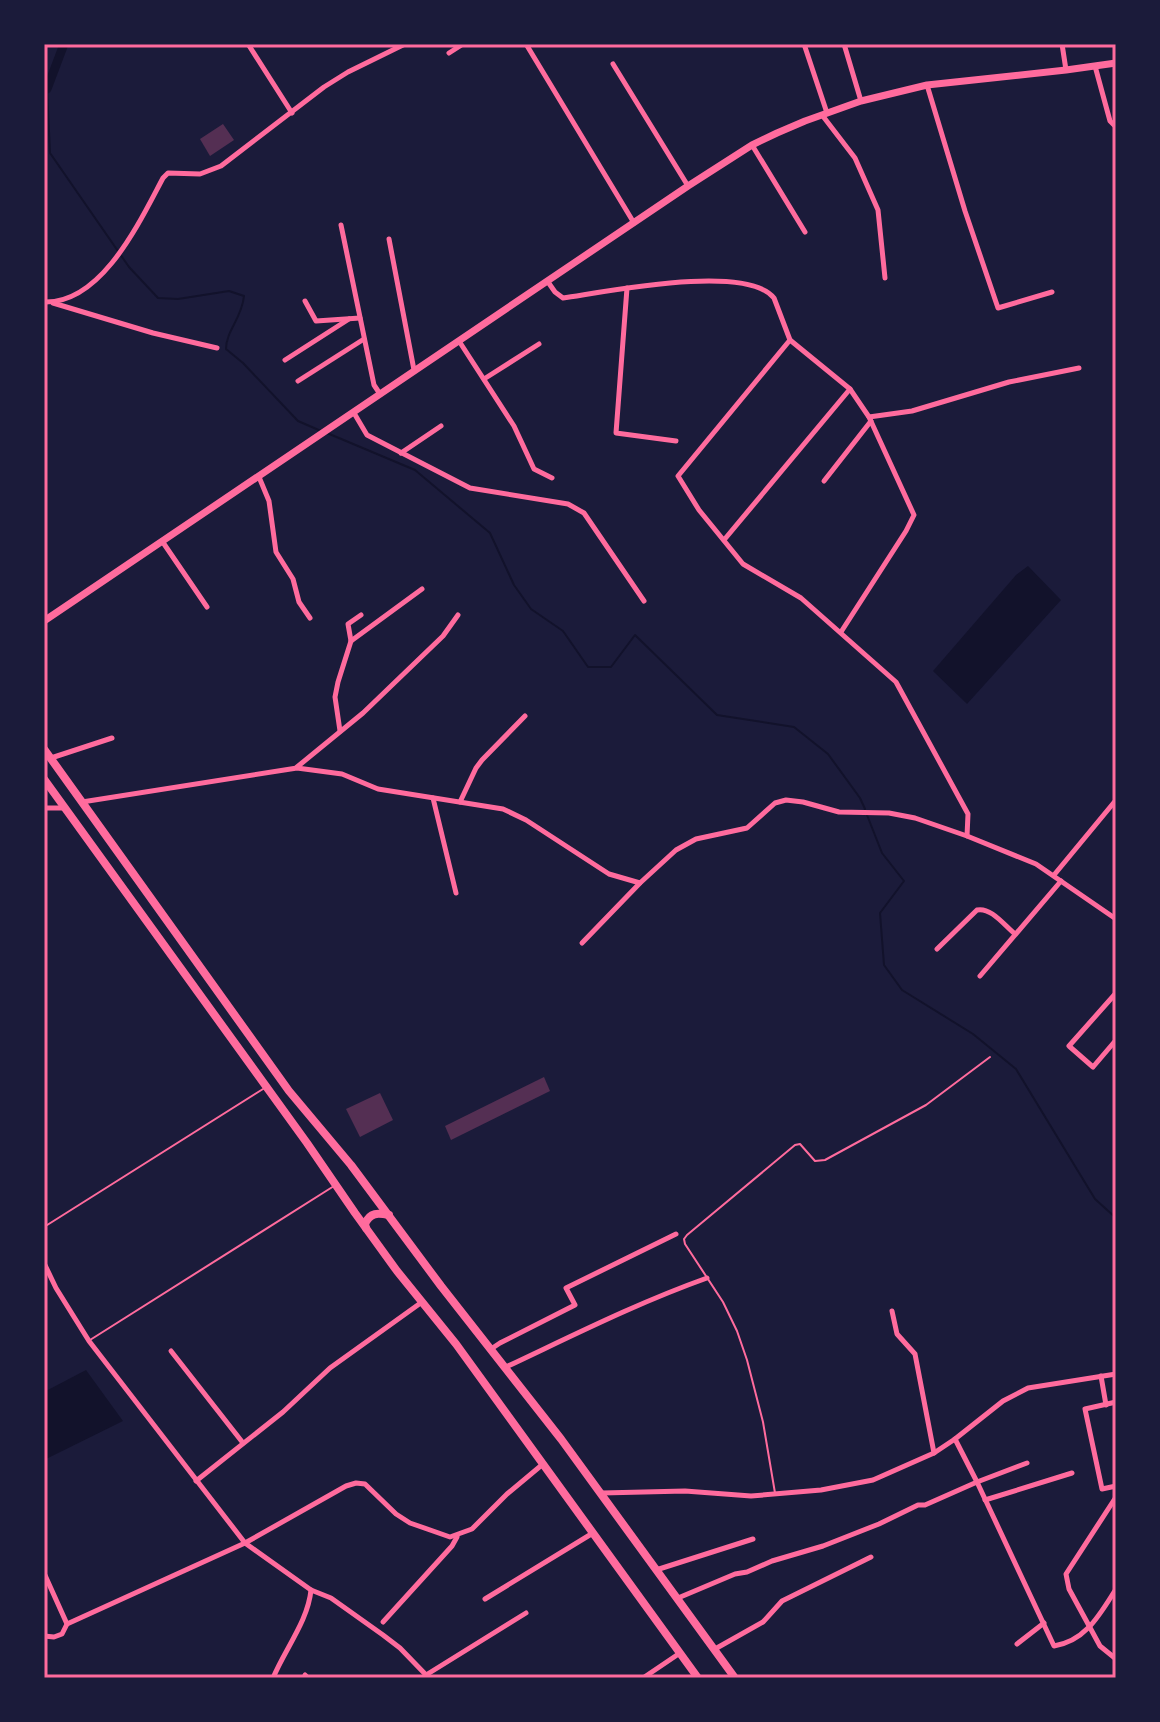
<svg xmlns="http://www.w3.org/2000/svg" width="1160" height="1722" font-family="Barlow,sans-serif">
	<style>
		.water { fill: #12122b }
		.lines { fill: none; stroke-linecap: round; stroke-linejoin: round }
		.stream { stroke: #12122b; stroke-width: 2 }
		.canal { stroke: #12122b; stroke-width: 9 }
		.building { fill: #542f53 }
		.service { stroke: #ff6b9d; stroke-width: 2 }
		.minor { stroke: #ff6b9d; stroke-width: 5 }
		.secondary { stroke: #ff6b9d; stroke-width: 7 }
		.trunk { stroke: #ff6b9d; stroke-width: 8 }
		.neatline { fill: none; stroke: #ff6b9d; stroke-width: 3 }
	</style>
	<rect width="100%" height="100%" fill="#1b1b3a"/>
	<g class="water">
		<polygon points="1028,566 1061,600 967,704 933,671 1016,575"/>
		<polygon points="86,1370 123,1421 44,1460 44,1392"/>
	</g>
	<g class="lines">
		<g class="stream">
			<path d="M47,89L50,153L129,267L158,298L178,299L229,291L244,296C242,318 226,331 226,349L243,363L298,421L321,431"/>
			<polyline points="327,433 415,470 490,533 514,585 531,609 563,631 588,667 611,667 635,635 717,715 794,727 828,754 860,798 865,809"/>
			<polyline points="867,815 882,853 904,881 880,913 884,965 902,990 973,1034 1016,1069 1095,1199 1116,1218"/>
		</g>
		<polyline class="canal" points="44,90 47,89 64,44"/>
	</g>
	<g class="building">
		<polygon points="223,124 234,140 210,156 200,139"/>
		<polygon points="544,1077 550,1091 451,1140 445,1126"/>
		<polygon points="380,1093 393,1120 360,1137 346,1109"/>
	</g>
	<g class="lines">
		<g class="service">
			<polyline points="44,1227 263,1089"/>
			<polyline points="90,1340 334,1186"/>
			<polyline points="775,1493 763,1422 747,1360 737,1331 723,1302 685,1244 684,1239 687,1235 795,1145 800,1144 815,1161 825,1160 926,1105 990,1057"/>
		</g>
		<g class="minor">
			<polyline points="248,44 292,113"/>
			<polyline points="526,44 634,223"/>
			<polyline points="804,44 827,113"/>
			<polyline points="844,44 861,101"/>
			<polyline points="1062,44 1066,70"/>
			<polyline points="449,53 463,44"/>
			<polyline points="613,64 688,186"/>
			<polyline points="1095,66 1110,121 1116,127"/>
			<polyline points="927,85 965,211 998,308 1052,292"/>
			<polyline points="822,115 855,158 878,210 885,278"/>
			<polyline points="752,145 805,232"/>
			<polyline points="341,225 374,385 380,394"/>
			<polyline points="389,239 414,370"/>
			<path d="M548,282L555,292L563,298C605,292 746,263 774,298L790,340L850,389L869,417L914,515L906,531L841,632"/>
			<polyline points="627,288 616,433 676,441"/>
			<polyline points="305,301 316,321 360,318"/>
			<path d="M44,302C102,304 140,221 163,178L168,173L200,174L221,166L324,87L348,72L405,44"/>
			<polyline points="53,303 153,333 217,348"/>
			<polyline points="790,340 678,476 699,510 743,564 801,598 896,682 968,814 967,836"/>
			<polyline points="459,341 514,426 534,469 552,478"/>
			<polyline points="285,360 349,319"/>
			<polyline points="484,379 539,344"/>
			<polyline points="298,381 364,339"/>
			<polyline points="354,413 367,435 470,488 568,504 584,513 644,601"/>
			<polyline points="869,417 912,411 1009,382 1079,368"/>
			<polyline points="401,453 441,426"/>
			<polyline points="259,477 269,501 276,552 293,579 299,602 310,618"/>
			<polyline points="824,481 871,421"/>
			<polyline points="724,540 850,389"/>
			<polyline points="162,541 207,607"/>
			<polyline points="351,641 348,624 361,615"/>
			<polyline points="340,731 335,697 338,682 351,641 422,589"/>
			<polyline points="51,758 112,738"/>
			<polyline points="297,767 363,713 443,636 458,615"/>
			<polyline points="433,798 456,893"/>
			<polyline points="82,802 297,768 342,774 378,789 503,809 526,820 609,874 640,883 676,850 696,839 747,828 775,803 786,800 803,802 839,812 889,813 915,818 967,836 1036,864 1116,919"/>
			<polyline points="460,802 476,768 482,760 525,716"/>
			<polyline points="44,808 63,808"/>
			<polyline points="1054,875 1116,800"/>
			<polyline points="582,943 640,883"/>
			<path d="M937,949L977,910C991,907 1004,925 1015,934"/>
			<polyline points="980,976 1061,881"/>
			<polyline points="1116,993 1069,1046 1093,1067 1116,1040"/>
			<polyline points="44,1263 56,1288 89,1341 245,1543 311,1590 331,1598 383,1635 400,1648 429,1678"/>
			<polyline points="892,1311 897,1334 915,1354 934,1453"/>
			<polyline points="491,1349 500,1343 575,1305 566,1288 676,1234"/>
			<polyline points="171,1351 243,1443"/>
			<path d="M506,1367C572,1336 637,1303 707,1278"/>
			<polyline points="1101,1376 1106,1405"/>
			<polyline points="1116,1402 1085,1409 1102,1489 1116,1486"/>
			<path d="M955,1439L977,1482L1054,1646C1086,1641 1100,1614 1116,1589"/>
			<polyline points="196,1481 283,1412 330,1368 422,1302"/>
			<polyline points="602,1493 685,1491 751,1496 821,1490 873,1480 934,1453 955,1439 1003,1401 1028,1388 1116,1374"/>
			<polyline points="1116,1497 1066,1574 1069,1589 1100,1646 1116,1659"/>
			<polyline points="985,1500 1072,1473"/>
			<polyline points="656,1570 753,1539"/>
			<polyline points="44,1573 67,1624 245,1543 346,1486 356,1483 365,1484 396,1514 410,1523 450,1537 472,1529 507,1494 543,1464"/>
			<polyline points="678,1598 735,1574 747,1572 772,1561 823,1546 879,1524 918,1505 925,1505 977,1482 1027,1463"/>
			<polyline points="485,1599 593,1533"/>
			<polyline points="383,1622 452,1546 457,1537"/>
			<polyline points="44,1636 54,1637 62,1634 67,1624"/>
			<polyline points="1017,1644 1044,1623"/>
			<polyline points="715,1649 763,1622 782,1601 871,1557"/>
			<polyline points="305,1675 308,1678"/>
			<polyline points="426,1675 526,1613"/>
			<path d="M273,1678C285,1649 308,1621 311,1590"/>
			<polyline points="643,1678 680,1653"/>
		</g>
		<polyline class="secondary" points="44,621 688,186 752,145 777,133 805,121 861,101 927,85 1066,70 1116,63"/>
		<g class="trunk">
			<polyline points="44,749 289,1091 351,1165 441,1286 561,1439 735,1678"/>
			<polyline points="44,779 307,1143 355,1213 397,1271 456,1344 698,1678"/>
			<path d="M366,1228L365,1224C370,1212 378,1213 389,1215"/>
		</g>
	</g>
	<rect width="1160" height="1722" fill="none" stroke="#1b1b3a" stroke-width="92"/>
	<rect x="46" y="46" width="1068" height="1630" class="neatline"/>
</svg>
